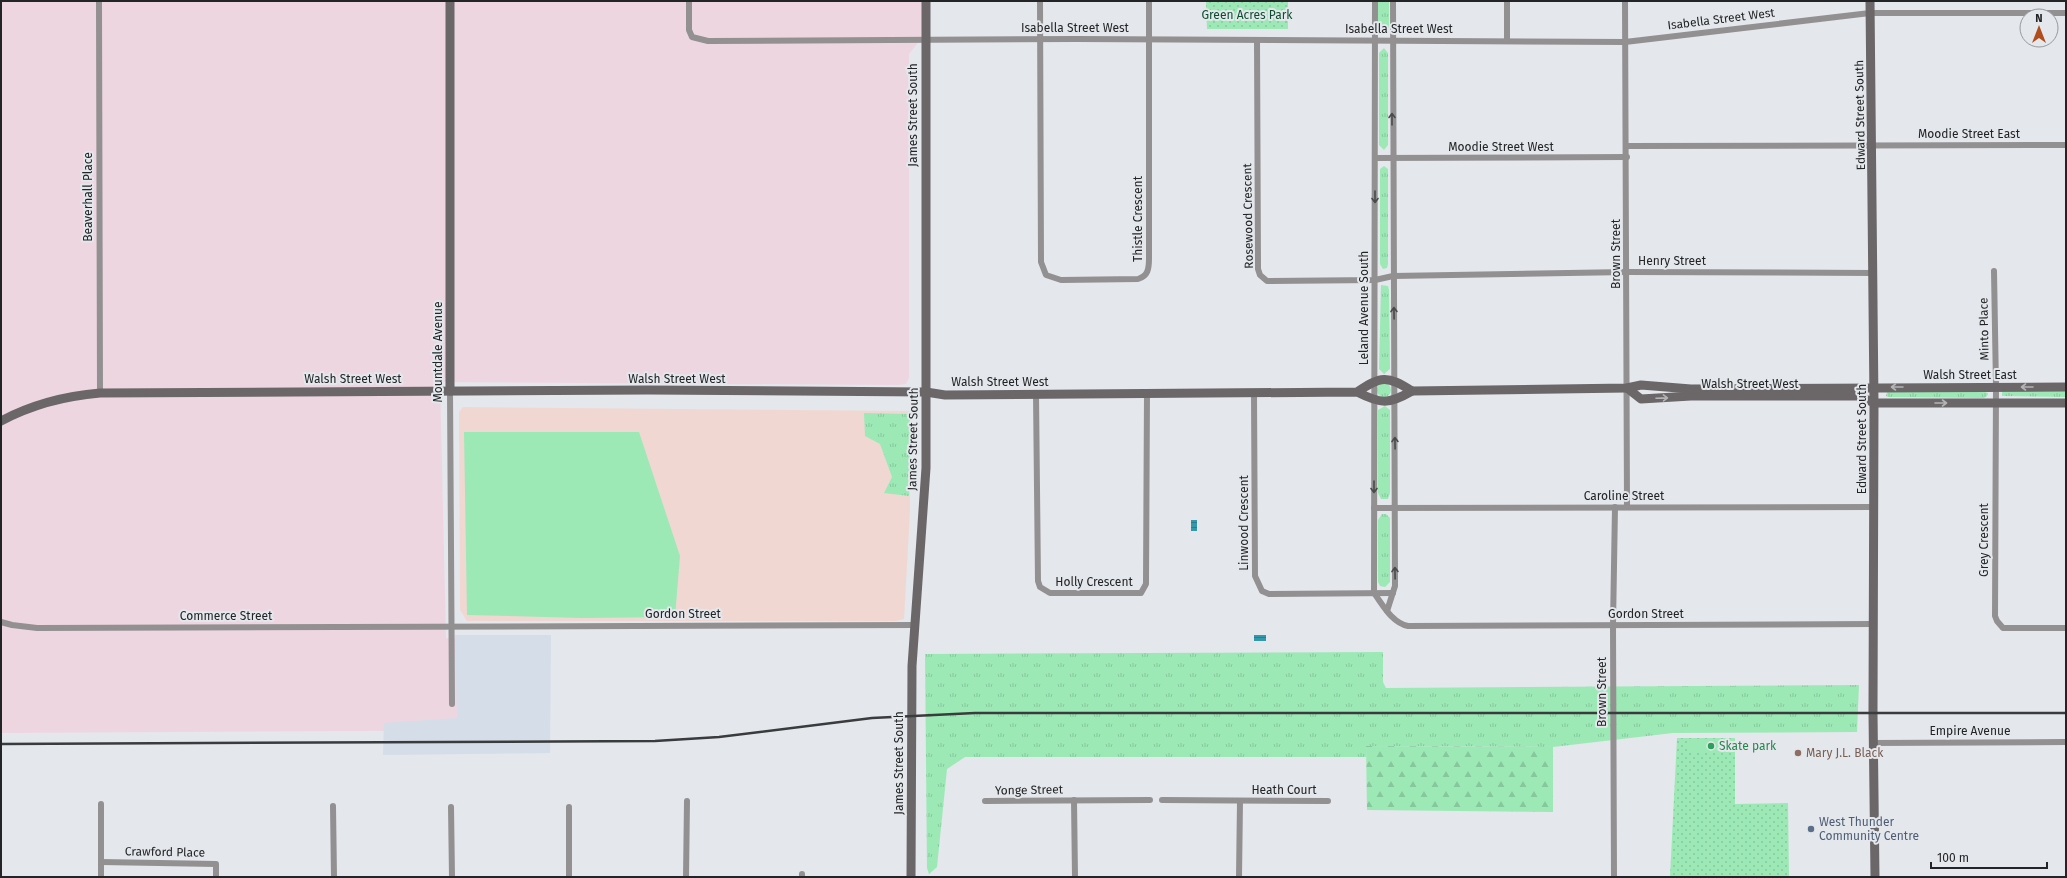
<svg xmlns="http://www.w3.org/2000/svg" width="2067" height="878" font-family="'Fira Sans',sans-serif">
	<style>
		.commercial { fill: #eed6e1 }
		.built { fill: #d5dde8 }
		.education { fill: #f1d7d1 }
		.grass { fill: url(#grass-tufts) }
		.forest { fill: url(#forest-firs) }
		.park { fill: url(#park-dots) }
		.pitch { fill: #9ce9b6 }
		.water { fill: url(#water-rules) }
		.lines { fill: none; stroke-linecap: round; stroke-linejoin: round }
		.street { stroke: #939091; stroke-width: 6 }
		.secondary { stroke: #6b6768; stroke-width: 9 }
		.rail { stroke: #393b3c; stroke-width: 2.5 }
		.oneway { stroke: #4a4a4b }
		.oneway2 { stroke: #b4b4b7 }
		.leisure-dot { fill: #2e9e5b; stroke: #e4e7ec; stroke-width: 1.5 }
		.education-dot { fill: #8d6e63; stroke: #e4e7ec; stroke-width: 1.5 }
		.service-dot { fill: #5c6f8a; stroke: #e4e7ec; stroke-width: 1.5 }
		.labels { text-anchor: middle; stroke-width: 4; stroke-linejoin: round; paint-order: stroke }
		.park-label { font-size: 12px; fill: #0a502c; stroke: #e4e7ec }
		.street-label { font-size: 12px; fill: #222425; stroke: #e4e7ec }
		.leisure-label { font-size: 12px; fill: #27864d; stroke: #e4e7ec; text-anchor: start }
		.education-label { font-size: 12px; fill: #785e54; stroke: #e4e7ec; text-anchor: start }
		.service-label { font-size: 12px; fill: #4e5e75; stroke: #e4e7ec; text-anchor: start }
	</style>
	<defs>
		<pattern id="grass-tufts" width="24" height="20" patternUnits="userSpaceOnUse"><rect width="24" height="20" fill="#9ce9b6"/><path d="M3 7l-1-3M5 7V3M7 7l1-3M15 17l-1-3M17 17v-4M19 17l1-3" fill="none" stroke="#86c89c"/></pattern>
		<pattern id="forest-firs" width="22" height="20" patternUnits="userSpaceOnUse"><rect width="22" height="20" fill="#9ce9b6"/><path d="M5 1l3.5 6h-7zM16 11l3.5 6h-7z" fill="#86c89c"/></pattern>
		<pattern id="park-dots" width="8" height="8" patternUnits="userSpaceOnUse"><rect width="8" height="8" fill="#9ce9b6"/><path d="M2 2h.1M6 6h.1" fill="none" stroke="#86c89c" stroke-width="1.8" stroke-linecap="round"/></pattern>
		<pattern id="water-rules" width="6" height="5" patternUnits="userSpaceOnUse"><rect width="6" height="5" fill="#3398ac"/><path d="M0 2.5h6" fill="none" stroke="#2b7c8c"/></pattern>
	</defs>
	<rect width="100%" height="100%" fill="#e4e7ec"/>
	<polygon class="commercial" points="1,1 928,1 928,30 909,54 909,378 906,384 897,385 440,382 446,638 542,638 545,730 1,733"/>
	<polygon class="built" points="455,635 551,635 550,753 383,755 384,723 457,718"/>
	<polygon class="education" points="463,407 910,411 910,510 904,619 896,621 467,621 460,610 459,412"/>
	<g class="grass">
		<polygon points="1378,1 1389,1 1389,27 1386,32 1382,32 1378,28"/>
		<polygon points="1384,48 1388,53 1388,145 1384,150 1379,145 1379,53"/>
		<polygon points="1384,166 1388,169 1388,264 1387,268 1383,269 1380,264 1380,169"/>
		<polygon points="1381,285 1388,286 1389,290 1390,369 1384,374 1379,369"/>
		<circle cx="1384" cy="390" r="7"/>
		<polygon points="2005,390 2066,391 2066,397 2002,396 2002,392"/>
		<polygon points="1887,392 1985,392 1988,393 1987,396 1984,398 1889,397 1886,396"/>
		<polygon points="1385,406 1390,410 1390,493 1388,499 1381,499 1378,493 1378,410"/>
		<polygon points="864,413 910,414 909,496 884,493 892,477 880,444 865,436"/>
		<polygon points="1382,514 1386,514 1390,518 1390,582 1385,587 1380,586 1378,582 1378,520"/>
		<polygon points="1383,652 1383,682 1386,688 1859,685 1857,732 1673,733 1553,747 1367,746 1366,757 965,757 947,769 937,867 929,874 927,868 925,654"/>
	</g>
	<polygon class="forest" points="1366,746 1553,747 1553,812 1367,810"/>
	<g class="park">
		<polygon points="1206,1 1288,1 1288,29 1207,29"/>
		<polygon points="1677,738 1735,738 1735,804 1788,803 1789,877 1670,877"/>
	</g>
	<g class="pitch">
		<polygon points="464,432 639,432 680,556 675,617 582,618 467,615"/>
		<rect x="1687" y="740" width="48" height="11"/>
	</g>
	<g class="water">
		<rect x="1191" y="520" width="6" height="11"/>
		<rect x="1254" y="635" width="12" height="6"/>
	</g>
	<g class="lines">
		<g class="street">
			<polyline points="99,1 100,393"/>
			<polyline points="689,1 689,30 692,37 708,41 1076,39 1625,42 1870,13 2066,13"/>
			<path d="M1040,1L1041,262L1046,275L1061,280L1138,279C1148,276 1149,269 1149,258V1"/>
			<path d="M1375,1L1374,593C1383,605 1392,623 1408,626L1873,624"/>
			<polyline points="1625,1 1627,507"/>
			<polyline points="1257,40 1258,269 1260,275 1267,281 1375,280 1393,276 1627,272 1874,273"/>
			<polyline points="1507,41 1507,1"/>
			<polyline points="1626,146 2066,145"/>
			<polyline points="1375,158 1627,157"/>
			<polyline points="1994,271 1996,387 1995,616 1997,621 2003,628 2066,628"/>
			<polyline points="450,391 452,704"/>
			<polyline points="1254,393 1255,576 1262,591 1269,594 1393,593"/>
			<polyline points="1036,394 1038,581 1040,587 1050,593 1141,593 1146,584 1147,393"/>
			<polyline points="1374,508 1874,507"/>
			<polyline points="1387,611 1395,586 1393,1"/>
			<polyline points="1,622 12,625 37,628 915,625"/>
			<polyline points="1873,743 2066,742"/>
			<polyline points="1074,800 1075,877"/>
			<polyline points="1162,800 1328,801"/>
			<polyline points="985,801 1150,800"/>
			<polyline points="101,804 101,877"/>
			<polyline points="333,806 334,877"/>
			<polyline points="451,807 452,877"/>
			<polyline points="569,807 569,877"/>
			<polyline points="101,862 216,864 216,877"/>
			<polyline points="802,874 802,877"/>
			<polyline points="686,877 687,801"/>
			<polyline points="1239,877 1240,801"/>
			<polyline points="1614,877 1613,625 1615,507"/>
		</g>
		<g class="secondary">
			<polyline points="1870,1 1874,403 1873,713 1875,877"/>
			<polyline points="1627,388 1641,399 1691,396 1859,396 1874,403 2066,403"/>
			<polyline points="450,391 450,1"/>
			<polyline points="1412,391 1627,388 1641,385 1691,389 2066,387"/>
			<path d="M1,421C33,404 64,396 100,393L648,390L926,392L945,395L1357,392C1381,404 1388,405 1412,391C1387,375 1381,376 1357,392"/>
			<polyline points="911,877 912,666 926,468 926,1"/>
		</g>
		<polyline class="rail" points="1,744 655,741 719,737 872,718 975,713 2066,713"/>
	</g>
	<defs><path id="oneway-shaft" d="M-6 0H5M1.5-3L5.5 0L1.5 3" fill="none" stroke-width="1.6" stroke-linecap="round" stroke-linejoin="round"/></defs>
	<g class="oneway">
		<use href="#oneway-shaft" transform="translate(1392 119) rotate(-90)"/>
		<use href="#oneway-shaft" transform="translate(1375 197) rotate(90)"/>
		<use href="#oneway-shaft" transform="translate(1394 313) rotate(-91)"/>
		<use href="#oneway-shaft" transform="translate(1395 443) rotate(-91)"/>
		<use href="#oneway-shaft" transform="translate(1374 487) rotate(90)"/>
		<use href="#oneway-shaft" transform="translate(1395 573) rotate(-91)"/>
	</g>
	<g class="oneway2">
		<use href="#oneway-shaft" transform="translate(1897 387) rotate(-180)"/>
		<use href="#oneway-shaft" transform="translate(2027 387) rotate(180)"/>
		<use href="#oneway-shaft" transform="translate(1662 398) rotate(-2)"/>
		<use href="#oneway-shaft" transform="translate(1941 403)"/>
	</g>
	<circle class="leisure-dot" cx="1711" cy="746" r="4"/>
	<circle class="education-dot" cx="1798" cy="753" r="4"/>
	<circle class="service-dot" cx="1811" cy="829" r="4"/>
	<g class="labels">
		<g class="park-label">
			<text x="1247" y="19">Green Acres Park</text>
		</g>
		<g class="street-label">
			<text transform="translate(1721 19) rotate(-7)" y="4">Isabella Street West</text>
			<text x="1075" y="32">Isabella Street West</text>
			<text x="1399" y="33">Isabella Street West</text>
			<text transform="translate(913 115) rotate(-90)" y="4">James Street South</text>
			<text transform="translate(1860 115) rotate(-91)" y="4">Edward Street South</text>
			<text x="1969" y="138">Moodie Street East</text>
			<text x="1501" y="151">Moodie Street West</text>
			<text transform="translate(88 197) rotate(-90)" y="4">Beaverhall Place</text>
			<text transform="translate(1248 216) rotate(-91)" y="4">Rosewood Crescent</text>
			<text transform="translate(1138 219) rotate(-90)" y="4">Thistle Crescent</text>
			<text transform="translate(1616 254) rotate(-90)" y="4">Brown Street</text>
			<text x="1672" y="265">Henry Street</text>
			<text transform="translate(1364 308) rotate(-90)" y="4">Leland Avenue South</text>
			<text transform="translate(1984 329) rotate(-91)" y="4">Minto Place</text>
			<text transform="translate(438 352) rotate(-90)" y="4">Mountdale Avenue</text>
			<text x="1970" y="379">Walsh Street East</text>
			<text x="353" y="383">Walsh Street West</text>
			<text x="677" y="383">Walsh Street West</text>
			<text x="1000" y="386">Walsh Street West</text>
			<text x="1750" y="388">Walsh Street West</text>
			<text transform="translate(913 439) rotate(-89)" y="4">James Street South</text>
			<text transform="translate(1862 439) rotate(-90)" y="4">Edward Street South</text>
			<text x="1624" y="500">Caroline Street</text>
			<text transform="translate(1244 523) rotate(-90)" y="4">Linwood Crescent</text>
			<text transform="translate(1984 540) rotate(-90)" y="4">Grey Crescent</text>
			<text x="1094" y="586">Holly Crescent</text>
			<text x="683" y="618">Gordon Street</text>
			<text x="1646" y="618">Gordon Street</text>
			<text x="226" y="620">Commerce Street</text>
			<text transform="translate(1602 692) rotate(-90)" y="4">Brown Street</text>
			<text x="1970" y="735">Empire Avenue</text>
			<text transform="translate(899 763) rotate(-90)" y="4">James Street South</text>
			<text transform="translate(1029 790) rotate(-1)" y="4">Yonge Street</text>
			<text x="1284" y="794">Heath Court</text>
			<text transform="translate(165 852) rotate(1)" y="4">Crawford Place</text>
		</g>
		<g class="leisure-label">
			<text x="1719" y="750">Skate park</text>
		</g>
		<g class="education-label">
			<text x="1806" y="757">Mary J.L. Black</text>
		</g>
		<g class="service-label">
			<text x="1819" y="826">West Thunder<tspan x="1819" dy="14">Community Centre</tspan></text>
		</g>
	</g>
	<rect width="2067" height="878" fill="none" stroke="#222425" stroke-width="4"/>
	<g transform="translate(2039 28)"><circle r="19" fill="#e4e7ec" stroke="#96999c"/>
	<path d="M0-3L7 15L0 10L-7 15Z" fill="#b14d1c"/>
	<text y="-6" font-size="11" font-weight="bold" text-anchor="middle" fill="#222425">N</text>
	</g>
	<path d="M1931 862v6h116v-6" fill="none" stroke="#222425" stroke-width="2"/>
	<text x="1937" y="862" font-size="12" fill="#222425" stroke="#e4e7ec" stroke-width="3" paint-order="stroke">100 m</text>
</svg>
